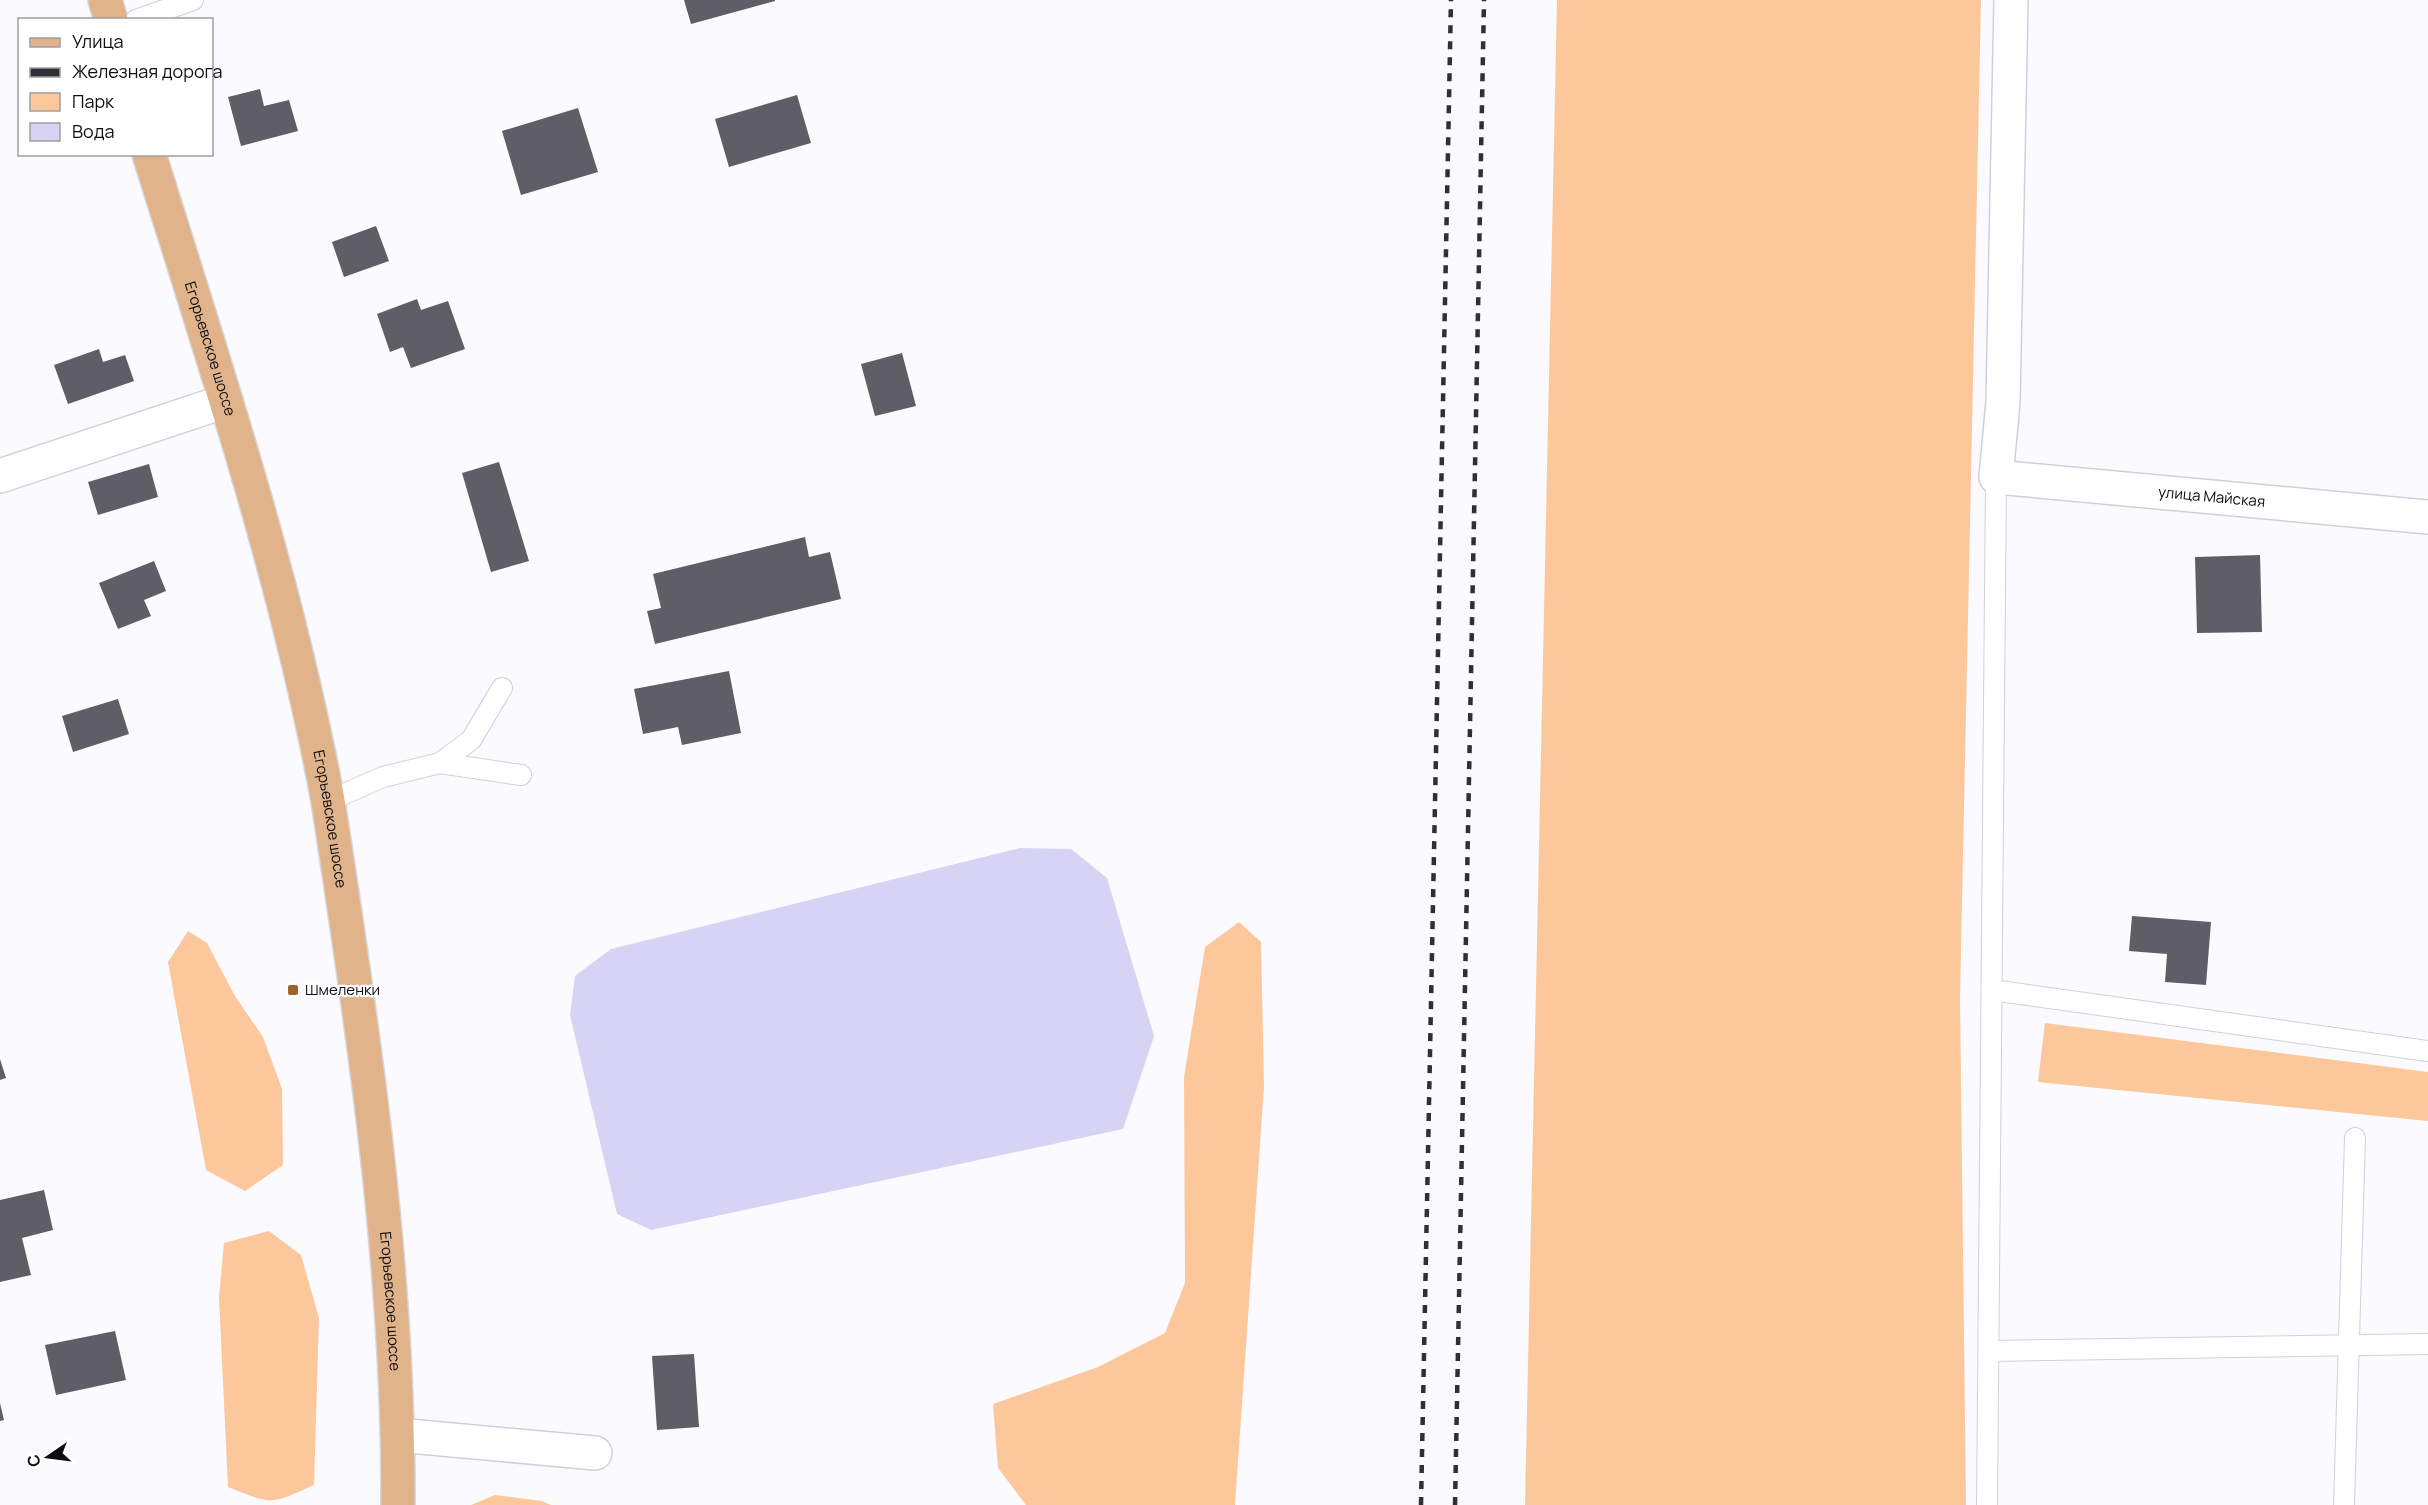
<svg xmlns="http://www.w3.org/2000/svg" width="2428" height="1505" font-family="Manrope,sans-serif">
	<style>
		.green { fill: #fdc79c }
		.water { fill: #d6d3f4 }
		.building { fill: #5f5e67 }
		.lines { fill: none; stroke-linecap: round; stroke-linejoin: round }
		.service-casing { stroke: #d1d0da; stroke-width: 22 }
		.minor-casing { stroke: #d1d0da; stroke-width: 36 }
		.primary-casing { stroke: #d8d8d9; stroke-width: 36 }
		.service { stroke: #fff; stroke-width: 20 }
		.minor { stroke: #fff; stroke-width: 33 }
		.primary { stroke: #e0b38a; stroke-width: 33 }
		.rail { stroke: #302f33; stroke-width: 4.5; stroke-dasharray: 8 8; stroke-linecap: butt }
		.poi-dot { fill: #a06228; stroke: #fff; stroke-width: 2 }
		.labels { text-anchor: middle; stroke-width: 4.5; stroke-linejoin: round; paint-order: stroke }
		.street-label { font-size: 15px; fill: #0e0e11; stroke: #fff }
		.poi-label { font-size: 15px; fill: #0e0e11; stroke: #fff; text-anchor: start }
	</style>
	<rect width="100%" height="100%" fill="#fbfaff"/>
	<g class="green">
		<polygon points="1557,0 1981,0 1960,998 1966,1505 1525,1505"/>
		<polygon points="1239,922 1261,942 1264,1086 1235,1505 1026,1505 998,1468 993,1404 1098,1367 1165,1333 1185,1283 1184,1077 1205,947"/>
		<polygon points="188,931 207,943 235,996 263,1037 282,1089 283,1165 245,1191 206,1170 168,962"/>
		<polygon points="2045,1023 2428,1072 2428,1121 2038,1082"/>
		<path d="M269,1231L301,1255L319,1318L314,1485C269,1505 274,1505 228,1487L219,1297L224,1243Z"/>
		<polygon points="495,1495 542,1501 551,1505 471,1505"/>
	</g>
	<polygon class="water" points="1020,848 1071,849 1107,878 1154,1036 1123,1129 651,1230 617,1214 570,1015 575,976 611,949"/>
	<g class="building">
		<polygon points="684,0 775,0 775,1 691,24"/>
		<polygon points="260,89 264,106 289,100 298,131 241,146 228,97"/>
		<polygon points="797,95 811,143 729,167 715,119"/>
		<polygon points="578,108 598,172 521,195 502,131"/>
		<polygon points="376,226 389,261 344,277 332,242"/>
		<polygon points="417,299 421,310 448,301 465,349 411,368 403,347 390,352 377,314"/>
		<polygon points="99,349 103,362 125,355 134,381 68,404 54,365"/>
		<polygon points="902,353 916,406 875,416 861,364"/>
		<polygon points="499,462 529,561 491,572 462,473"/>
		<polygon points="149,464 158,497 98,515 88,482"/>
		<polygon points="805,537 809,557 830,552 841,599 655,644 647,611 661,608 653,574"/>
		<polygon points="2260,555 2262,632 2197,633 2195,557"/>
		<polygon points="154,561 166,591 144,600 151,616 118,629 99,583"/>
		<polygon points="729,671 741,733 682,745 678,727 643,734 634,689"/>
		<polygon points="118,699 129,734 73,752 62,716"/>
		<polygon points="2132,916 2211,922 2206,985 2165,982 2167,954 2129,951"/>
		<polygon points="0,1059 6,1078 0,1080"/>
		<polygon points="44,1190 53,1230 22,1238 31,1275 0,1282 0,1200"/>
		<polygon points="115,1331 126,1380 56,1395 45,1345"/>
		<polygon points="694,1354 699,1427 657,1430 652,1356"/>
		<polygon points="0,1403 4,1420 0,1421"/>
	</g>
	<g class="lines">
		<g class="service-casing">
			<g id="service">
				<polyline points="136,20 193,0"/>
				<polyline points="440,763 471,740 502,688"/>
				<polyline points="328,801 383,777 440,763 521,775"/>
				<polyline points="1992,990 2428,1051"/>
				<polyline points="1989,1351 2428,1344"/>
				<polyline points="1987,1505 1996,477"/>
				<polyline points="2344,1505 2355,1138"/>
			</g>
		</g>
		<g class="minor-casing">
			<g id="minor">
				<path id="s1" d="M2011,0L2003,402L1996,477L2428,517"/>
				<polyline points="0,476 226,401"/>
				<polyline points="398,1435 595,1453"/>
			</g>
		</g>
		<g class="primary-casing">
			<g id="primary">
				<polyline points="105,0 111,20"/>
				<path id="s2" d="M149,154C216,368 287,581 328,801C364,1034 399,1269 398,1505"/>
			</g>
		</g>
		<use href="#service" class="service"/>
		<use href="#minor" class="minor"/>
		<use href="#primary" class="primary"/>
		<g class="rail">
			<polyline points="1421,1505 1451,0"/>
			<polyline points="1455,1505 1484,0"/>
		</g>
	</g>
	<rect class="poi-dot" x="287" y="984" width="12" height="12" rx="3"/>
	<g class="labels">
		<g class="street-label">
			<text dy="5" stroke="none"><textPath href="#s2" startOffset="204">Егорьевское шоссе</textPath></text>
			<text dy="5" stroke="none"><textPath href="#s1" startOffset="694">улица Майская</textPath></text>
			<text dy="5" stroke="none"><textPath href="#s2" startOffset="690">Егорьевское шоссе</textPath></text>
			<text dy="5" stroke="none"><textPath href="#s2" startOffset="1176">Егорьевское шоссе</textPath></text>
		</g>
		<g class="poi-label">
			<text x="305" y="995">Шмеленки</text>
		</g>
	</g>
	<rect x="18" y="18" width="195" height="138" fill="#ffffff" stroke="#9f9fa0" stroke-width="1.5"/>
	<rect x="30" y="38" width="30" height="9" fill="#e0b38a" stroke="#9f9fa0" stroke-width="1.5"/>
	<text x="72" y="48" font-size="18" fill="#0e0e11">Улица</text>
	<rect x="30" y="68" width="30" height="9" fill="#302f33" stroke="#9f9fa0" stroke-width="1.5"/>
	<text x="72" y="78" font-size="18" fill="#0e0e11">Железная дорога</text>
	<rect x="30" y="93" width="30" height="18" fill="#fdc79c" stroke="#9f9fa0" stroke-width="1.5"/>
	<text x="72" y="108" font-size="18" fill="#0e0e11">Парк</text>
	<rect x="30" y="123" width="30" height="18" fill="#d6d3f4" stroke="#9f9fa0" stroke-width="1.5"/>
	<text x="72" y="138" font-size="18" fill="#0e0e11">Вода</text>
	<g transform="translate(48 1457) rotate(256)" stroke="#ffffff" stroke-width="4.5" paint-order="stroke">
	<path d="M0-4.5L10 22L0 15L-10 22Z" fill="#0e0e11"/>
	<text y="-9" font-size="16" font-weight="bold" text-anchor="middle" fill="#0e0e11">С</text>
	</g>
</svg>
